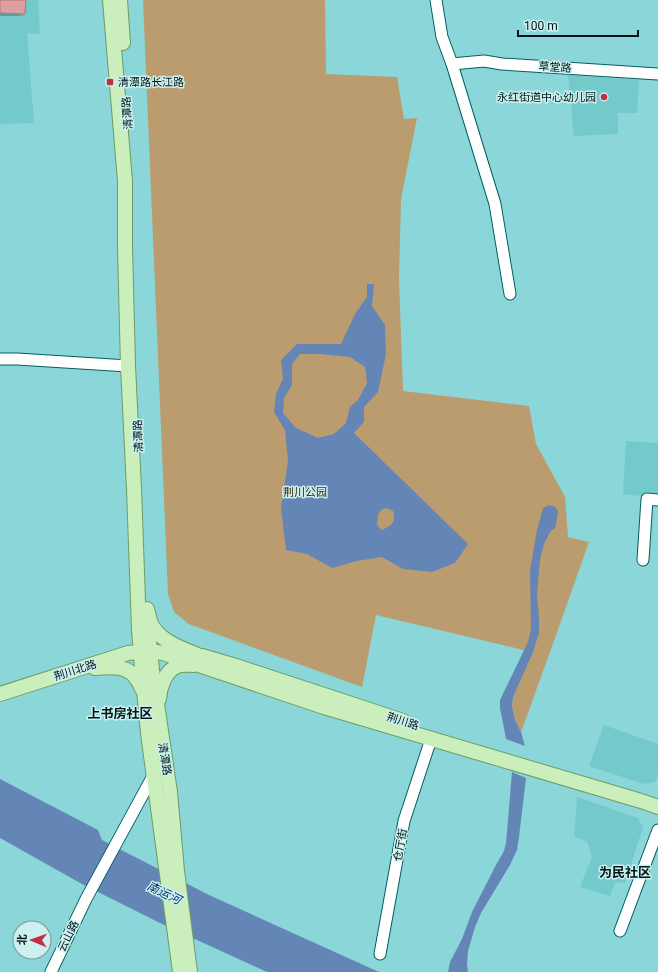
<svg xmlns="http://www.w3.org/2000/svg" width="658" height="972" font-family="Roboto,'Noto Sans SC',sans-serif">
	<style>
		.built { fill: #74c9cb }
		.green { fill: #ba9c6f }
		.water { fill: #6486b7; fill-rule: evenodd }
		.building { fill: #dd9ea0; stroke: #b07577; filter: url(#shadow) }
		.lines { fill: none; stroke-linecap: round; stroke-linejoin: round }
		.minor-casing { stroke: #015f61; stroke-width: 13 }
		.major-casing { stroke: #6d9c64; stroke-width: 16 }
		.minor { stroke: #fff; stroke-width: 11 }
		.major { stroke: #caefbc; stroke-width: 14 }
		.poi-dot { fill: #c02f46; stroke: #ccf0f0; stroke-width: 1.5 }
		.labels { text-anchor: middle; stroke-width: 3; stroke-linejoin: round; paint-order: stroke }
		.street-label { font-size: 11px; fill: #001515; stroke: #ccf0f0 }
		.poi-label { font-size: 11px; fill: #001515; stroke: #ccf0f0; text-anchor: start }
		.park-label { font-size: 11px; fill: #38280f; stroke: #ccf0f0 }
		.water-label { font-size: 12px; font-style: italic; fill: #073773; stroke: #ccf0f0 }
		.quarter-label { font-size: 13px; font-weight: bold; fill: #001515; stroke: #ccf0f0 }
	</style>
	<defs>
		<filter id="shadow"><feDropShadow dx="-3.5" dy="3.5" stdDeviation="2" flood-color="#0004"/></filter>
	</defs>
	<rect width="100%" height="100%" fill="#8bd6d8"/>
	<g class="built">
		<polygon points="0,0 38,0 40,34 27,33 34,123 0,124"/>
		<polygon points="568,75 639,80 637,113 618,113 618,134 574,136"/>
		<polygon points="626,441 658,443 658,498 623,494"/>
		<polygon points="604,725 658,744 658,775 655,782 644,784 589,766"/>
		<polygon points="577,797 638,818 643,827 625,883 615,882 610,896 580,887 592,857 587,842 574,836"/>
	</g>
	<polygon class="green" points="143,0 325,0 326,74 397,77 404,119 417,118 401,199 399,278 403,391 529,406 536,444 565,497 568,537 589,542 550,652 521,732 515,720 512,706 513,697 532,652 376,615 362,687 189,624 174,612 168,594"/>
	<g class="water">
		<path d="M367,284H374L372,306L385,325L386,354L378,392L364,407V422L354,433L468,544L455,563L432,572L403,569L382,557L357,561L332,568L307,554L286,550L281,508L288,461L285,430L274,412L276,394L283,379L281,360L297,344H341L355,314L367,297ZM300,354H320L350,357L365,367L367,383L358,400L350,407L346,423L334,434L318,438L296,428L283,413L284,398L292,385V364ZM386,508L393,511C397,522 391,526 382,530L377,525L378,515L381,510Z"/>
		<polygon points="549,505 555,507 558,511 557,519 555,528 550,532 544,544 540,559 537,595 539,618 539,633 533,652 513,697 512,706 515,720 521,732 525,746 506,739 500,708 500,700 528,642 531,629 530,570 537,530 543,508"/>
		<polygon points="512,772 526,778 519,837 517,850 510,865 481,913 475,927 468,951 467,965 468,972 448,972 450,962 462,939 472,912 496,865 504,851 506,843"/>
		<polygon points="0,779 98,830 102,840 209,895 379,972 267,972 162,924 82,884 0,838"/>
	</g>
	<polygon class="building" points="0,0 26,0 25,14 0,13"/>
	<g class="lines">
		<g class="minor-casing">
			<g id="minor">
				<polyline points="436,0 442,37 452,64 495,204 510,294"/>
				<polyline points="452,64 484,61 502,64 658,74"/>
				<polyline points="0,359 17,359 128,366"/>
				<polyline points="643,560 647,499 658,500"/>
				<polyline points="620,931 658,830"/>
				<polyline points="380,954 404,821 431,739"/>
				<polyline points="51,972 86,899 154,774"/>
			</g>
		</g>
		<g class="major-casing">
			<g id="major">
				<polyline points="110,0 125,181 125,248 128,366 134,489 139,629 142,669 148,733 180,972"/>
				<polyline points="120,0 123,43"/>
				<path d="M147,609C148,613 149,617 150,621C158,642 184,649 203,657"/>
				<polyline points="148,631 152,670 170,792 177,871 190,972"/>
				<polyline points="202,656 236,666 403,721"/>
				<path d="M95,668C117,666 133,665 142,689"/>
				<polyline points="0,694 128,653 150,651 163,653 324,707 641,801 658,807"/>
				<path d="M159,699C160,687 165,671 177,666C181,664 188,665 193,665"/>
			</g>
		</g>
		<use href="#minor" class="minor"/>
		<use href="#major" class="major"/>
	</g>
	<g class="poi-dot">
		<rect x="106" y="78" width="8" height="8" rx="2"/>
		<circle cx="604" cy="97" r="4"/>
	</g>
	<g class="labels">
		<g class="street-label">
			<text transform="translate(555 67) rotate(4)" y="4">草堂路</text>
			<text transform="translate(127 113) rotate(-94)" y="4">清潭路</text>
			<text transform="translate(138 436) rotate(-93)" y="4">清潭路</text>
			<text transform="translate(75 670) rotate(-18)" y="4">荆川北路</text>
			<text transform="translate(403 721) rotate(18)" y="4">荆川路</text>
			<text transform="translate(165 759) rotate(81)" y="4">清潭路</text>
			<text transform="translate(400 845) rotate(-80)" y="4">仓厅街</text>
			<text transform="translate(68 936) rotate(-64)" y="4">云山路</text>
		</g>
		<g class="poi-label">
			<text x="118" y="86">清潭路长江路</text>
			<text x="596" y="101" text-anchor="end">永红街道中心幼儿园</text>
		</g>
		<g class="park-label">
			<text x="305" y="496">荆川公园</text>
		</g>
		<g class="water-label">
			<text transform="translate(164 893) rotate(26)" y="4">南运河</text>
		</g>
		<g class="quarter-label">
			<text x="120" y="718">上书房社区</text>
			<text x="625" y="877">为民社区</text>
		</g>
	</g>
	<g transform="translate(32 940) rotate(272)"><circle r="19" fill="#ccf0f0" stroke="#7a9898"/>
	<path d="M0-3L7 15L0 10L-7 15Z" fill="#c02f46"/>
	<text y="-6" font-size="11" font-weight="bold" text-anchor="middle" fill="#001515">北</text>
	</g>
	<path d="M518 30v6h120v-6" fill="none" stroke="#001515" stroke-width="2"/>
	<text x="524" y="30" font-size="12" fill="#001515" stroke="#ccf0f0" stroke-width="3" paint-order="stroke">100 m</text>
</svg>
